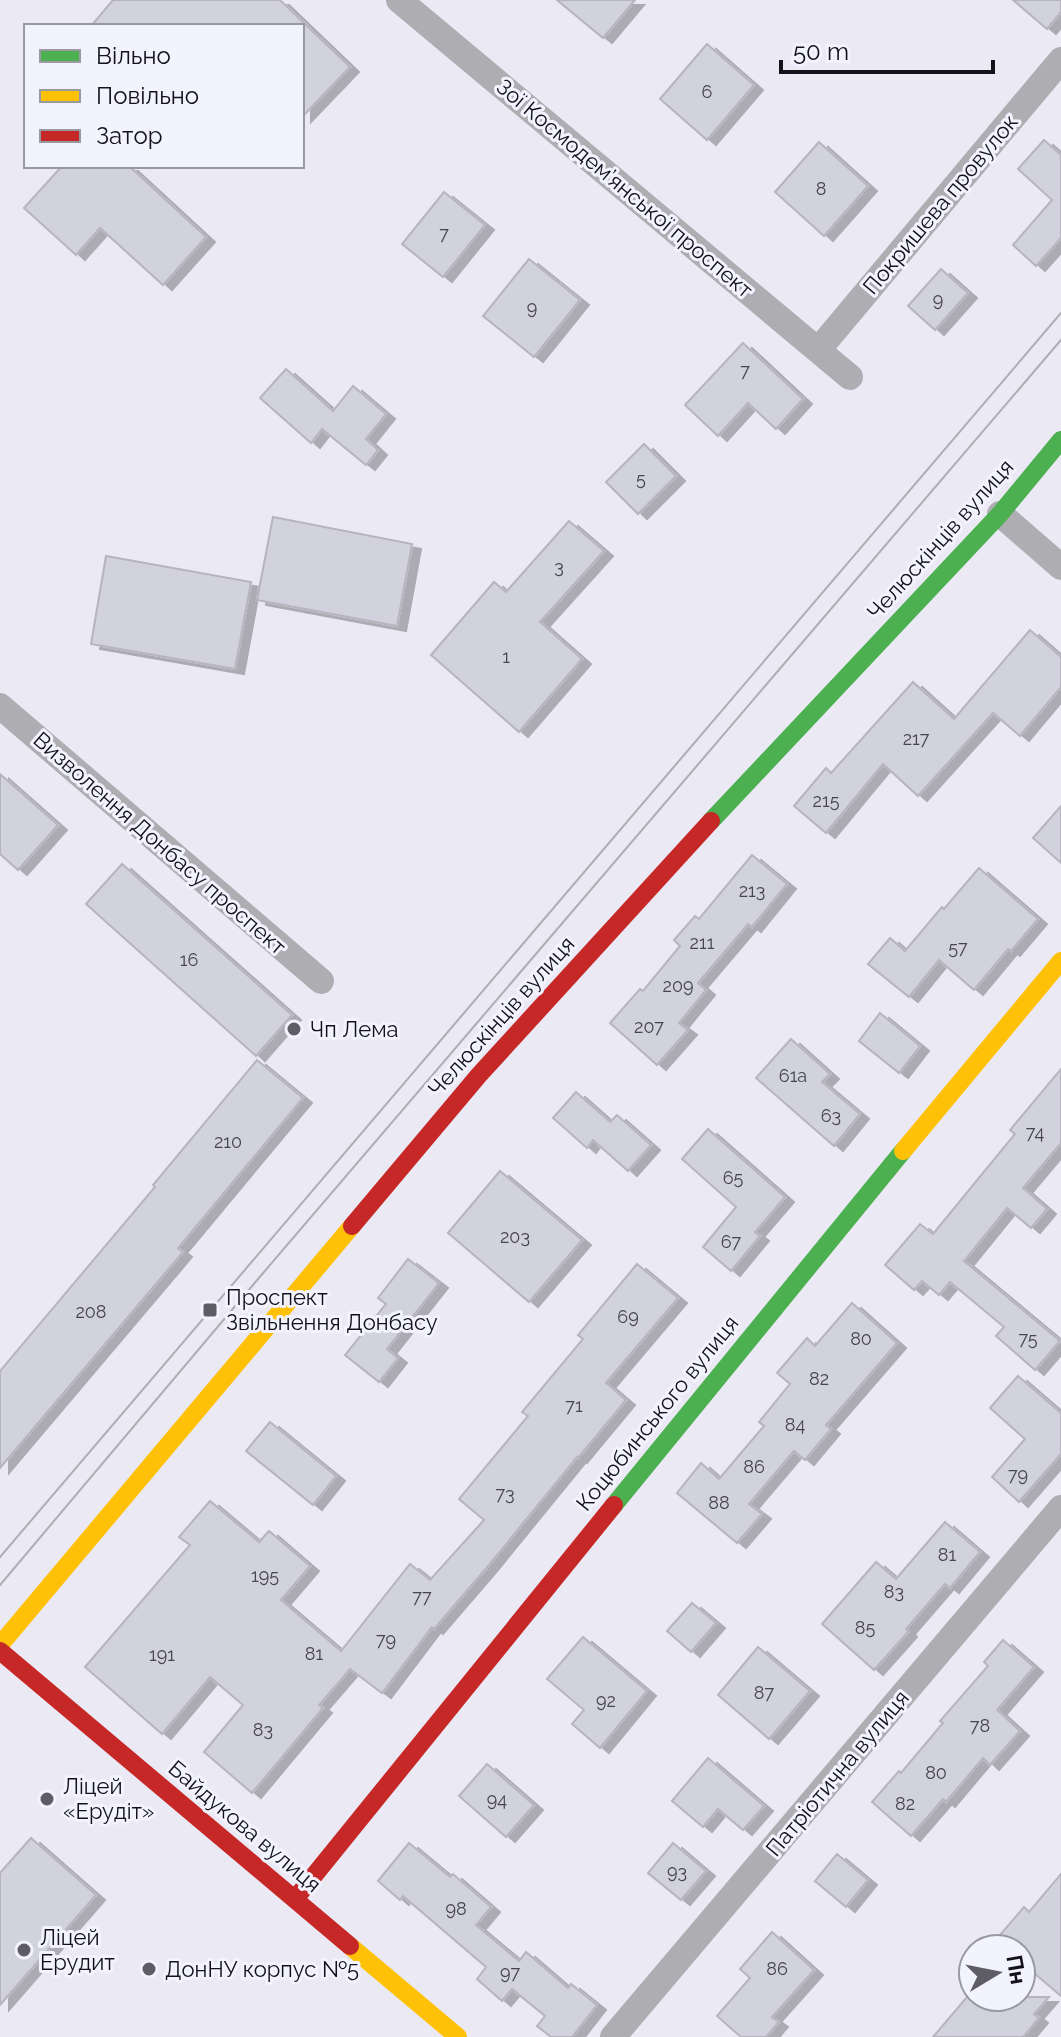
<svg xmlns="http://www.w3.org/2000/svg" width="1061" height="2037" font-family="Raleway,sans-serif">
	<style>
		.building { fill: #d2d1de; stroke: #b6b5be; stroke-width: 2; filter: url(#shadow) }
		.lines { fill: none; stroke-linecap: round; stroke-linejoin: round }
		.street { stroke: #aeadb2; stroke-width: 26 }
		.fast { stroke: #4caf50; stroke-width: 18 }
		.slow { stroke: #ffc107; stroke-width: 18 }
		.jam { stroke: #c62828; stroke-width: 18 }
		.tram { stroke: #aeadb3; stroke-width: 2 }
		.poi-dot { fill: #5e5d65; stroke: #f3f3ff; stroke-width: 3 }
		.labels { text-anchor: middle; stroke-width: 6; stroke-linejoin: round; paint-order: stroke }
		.number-label { font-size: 18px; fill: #45454d }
		.street-label { font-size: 22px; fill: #121218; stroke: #f3f3ff }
		.poi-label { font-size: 22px; fill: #121218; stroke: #f3f3ff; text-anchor: start }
	</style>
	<defs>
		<filter id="shadow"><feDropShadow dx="9" dy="5" stdDeviation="0" flood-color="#0004"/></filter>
	</defs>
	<rect width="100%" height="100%" fill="#eae9f4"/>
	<g class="building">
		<polygon points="113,0 280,0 350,67 302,117 302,26 91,26"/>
		<polygon points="557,0 635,0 603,38"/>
		<polygon points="1013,0 1061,0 1061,12 1047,29"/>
		<polygon points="707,44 754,85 707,140 660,99"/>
		<polygon points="1044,140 1061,155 1061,238 1036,266 1013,245 1052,200 1018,169"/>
		<polygon points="819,142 868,186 824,236 775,192"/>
		<polygon points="62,166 129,166 206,237 163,285 100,228 76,255 24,208"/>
		<polygon points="444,192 485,225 443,277 402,244"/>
		<polygon points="529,259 580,300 534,357 483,316"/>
		<polygon points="941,269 968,293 935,330 908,306"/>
		<polygon points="743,343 803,399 776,429 748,403 718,436 685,405"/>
		<polygon points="286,369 333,411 353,386 386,414 366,439 378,450 366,465 322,429 311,443 260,398"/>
		<polygon points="644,444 676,476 638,514 606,482"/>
		<polygon points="273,517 412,544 397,626 257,600"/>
		<polygon points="569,521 604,551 540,622 582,659 519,732 431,655 494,582 506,592"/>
		<polygon points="106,556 251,582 235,669 91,644"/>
		<polygon points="1030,630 1061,657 1061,687 1020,736 993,713 918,796 883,764 826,833 794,806 826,768 831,773 913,682 954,719"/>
		<polygon points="0,774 58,825 18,870 0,854"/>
		<polygon points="1061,806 1061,863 1033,838"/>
		<polygon points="752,855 787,884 752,927 748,924 698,983 706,990 679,1023 688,1030 657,1065 610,1023 640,989 643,991 680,946 674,940 695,916 699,919"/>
		<polygon points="122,864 292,1015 256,1056 86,904"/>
		<polygon points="979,868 1038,919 1011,951 1008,949 974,990 939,960 909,997 868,964 890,938 905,951 942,907 944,909"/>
		<polygon points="880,1013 920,1046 899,1073 859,1041"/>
		<polygon points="791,1039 830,1074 822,1082 860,1114 834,1146 756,1078"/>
		<polygon points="257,1060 303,1098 178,1248 183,1252 0,1468 0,1371 155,1187 153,1185"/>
		<polygon points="1061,1069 1061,1143 1023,1188 1047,1209 1031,1228 1007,1208 964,1261 1060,1341 1035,1370 996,1336 1004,1327 950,1282 939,1295 922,1281 914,1290 885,1265 920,1224 933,1234 1015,1134 1010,1130"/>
		<polygon points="576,1092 610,1122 617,1115 651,1145 628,1171 593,1140 587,1148 553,1118"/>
		<polygon points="708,1129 785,1197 755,1232 760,1236 731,1271 703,1247 736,1207 682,1159"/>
		<polygon points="500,1171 582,1240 529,1302 448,1233"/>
		<polygon points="408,1259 439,1283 387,1349 398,1358 379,1382 345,1355 386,1304 378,1298"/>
		<polygon points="637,1264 678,1298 606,1383 626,1400 578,1458 577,1457 489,1565 434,1629 432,1627 382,1693 350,1669 319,1705 323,1708 252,1793 204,1752 243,1705 210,1677 162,1734 85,1667 190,1545 179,1537 210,1501 259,1542 269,1531 310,1566 281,1600 341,1651 410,1564 430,1580 484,1520 459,1499 528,1416 522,1412 583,1339 578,1335"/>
		<polygon points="852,1303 897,1343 826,1425 831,1429 805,1460 794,1451 749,1504 762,1514 737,1543 677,1493 701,1463 719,1479 764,1426 759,1422 790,1384 777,1373 807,1338 815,1346"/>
		<polygon points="1018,1376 1061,1413 1061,1454 1019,1502 992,1477 1025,1439 990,1408"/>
		<polygon points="270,1422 336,1476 313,1505 246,1451"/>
		<polygon points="945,1522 980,1552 950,1588 945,1584 906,1629 908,1632 874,1670 822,1624 876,1562 896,1579"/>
		<polygon points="692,1603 716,1623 691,1652 667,1631"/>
		<polygon points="583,1637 647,1691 600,1748 572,1724 584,1710 547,1679"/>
		<polygon points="1003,1640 1034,1667 997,1710 1020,1731 990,1765 983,1758 946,1802 943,1799 911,1836 872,1802 899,1771 901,1773 943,1723 940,1721 988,1666 984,1662"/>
		<polygon points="758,1647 810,1691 769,1739 718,1695"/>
		<polygon points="708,1758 764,1806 743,1830 718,1809 703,1827 672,1801"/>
		<polygon points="487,1764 534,1805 506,1837 459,1796"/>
		<polygon points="31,1838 96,1895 0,2005 0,1873"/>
		<polygon points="409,1843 450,1877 453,1874 491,1907 476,1925 519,1961 526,1952 568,1988 571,1984 597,2005 572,2037 551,2037 537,2026 545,2016 512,1989 502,2001 477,1979 486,1967 403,1896 400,1900 378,1881"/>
		<polygon points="673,1843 706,1871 681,1900 648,1873"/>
		<polygon points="837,1854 868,1880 846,1907 815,1881"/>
		<polygon points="1061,1874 1061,1996 1021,1962 1021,1949 988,1949 1024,1907 1029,1912"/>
		<polygon points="772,1932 814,1970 772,2017 779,2022 766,2037 741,2037 717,2016 750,1978 740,1969"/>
		<polygon points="967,1997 1049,1997 1034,2014 1039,2018 1023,2037 933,2037"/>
	</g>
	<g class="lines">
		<g class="street">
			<polyline points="399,0 850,377"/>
			<polyline points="819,349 1061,60"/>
			<polyline points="1000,514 1061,567"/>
			<polyline points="0,706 321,981"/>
			<polyline points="613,2037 1061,1508"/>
		</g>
		<g class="fast">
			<polyline points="711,821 1000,514 1061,440"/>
			<polyline points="614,1505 903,1151"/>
		</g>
		<g class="slow">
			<polyline points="903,1151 1061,961"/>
			<polyline points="0,1645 352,1226"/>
			<polyline points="350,1946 458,2037"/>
		</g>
		<g class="jam">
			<polyline points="352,1226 479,1075 711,821"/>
			<polyline points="0,1651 350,1946"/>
			<polyline points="295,1899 614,1505"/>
		</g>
		<g class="tram">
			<polyline points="0,1557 1061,313"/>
			<polyline points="0,1585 258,1279 1061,340"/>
		</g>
	</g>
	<g class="poi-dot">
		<circle cx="294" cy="1029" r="8"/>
		<rect x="202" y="1302" width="16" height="16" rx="4"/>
		<circle cx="47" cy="1799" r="8"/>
		<circle cx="24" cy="1950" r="8"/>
		<circle cx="149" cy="1969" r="8"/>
	</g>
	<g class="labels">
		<g class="number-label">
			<text x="707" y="98">6</text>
			<text x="821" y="195">8</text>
			<text x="444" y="240">7</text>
			<text x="938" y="306">9</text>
			<text x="532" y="314">9</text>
			<text x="745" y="377">7</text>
			<text x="641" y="485">5</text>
			<text x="559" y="573">3</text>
			<text x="506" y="663">1</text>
			<text x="916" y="745">217</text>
			<text x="826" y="807">215</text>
			<text x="752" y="897">213</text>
			<text x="702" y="949">211</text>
			<text x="958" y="954">57</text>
			<text x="189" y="966">16</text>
			<text x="678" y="992">209</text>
			<text x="649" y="1033">207</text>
			<text x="793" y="1082">61а</text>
			<text x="831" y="1122">63</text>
			<text x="1035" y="1139">74</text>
			<text x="228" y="1148">210</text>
			<text x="733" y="1184">65</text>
			<text x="515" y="1243">203</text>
			<text x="731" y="1248">67</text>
			<text x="91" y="1318">208</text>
			<text x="628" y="1323">69</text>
			<text x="861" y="1345">80</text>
			<text x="1028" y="1345">75</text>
			<text x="819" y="1385">82</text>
			<text x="574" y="1412">71</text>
			<text x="795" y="1431">84</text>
			<text x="754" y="1473">86</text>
			<text x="1018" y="1481">79</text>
			<text x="505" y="1500">73</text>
			<text x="719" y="1509">88</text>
			<text x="947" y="1561">81</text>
			<text x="265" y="1582">195</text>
			<text x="894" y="1598">83</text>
			<text x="422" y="1603">77</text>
			<text x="865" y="1634">85</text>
			<text x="386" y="1646">79</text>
			<text x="314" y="1660">81</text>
			<text x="162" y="1661">191</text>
			<text x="764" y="1699">87</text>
			<text x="606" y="1707">92</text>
			<text x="980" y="1732">78</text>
			<text x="263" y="1736">83</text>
			<text x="936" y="1779">80</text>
			<text x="497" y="1806">94</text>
			<text x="905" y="1810">82</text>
			<text x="677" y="1878">93</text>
			<text x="456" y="1915">98</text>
			<text x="777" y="1975">86</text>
			<text x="510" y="1979">97</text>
		</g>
		<g class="street-label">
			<text transform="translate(625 188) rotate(40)" y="8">Зої Космодем’янської проспект</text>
			<text transform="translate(940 204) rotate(-50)" y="8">Покришева провулок</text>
			<text transform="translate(940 539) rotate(-48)" y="8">Челюскінців вулиця</text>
			<text transform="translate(160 843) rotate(41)" y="8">Визволення Донбасу проспект</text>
			<text transform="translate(501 1016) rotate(-48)" y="8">Челюскінців вулиця</text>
			<text transform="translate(657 1413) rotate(-51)" y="8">Коцюбинського вулиця</text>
			<text transform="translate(837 1773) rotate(-50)" y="8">Патріотична вулиця</text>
			<text transform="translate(245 1826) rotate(40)" y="8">Байдукова вулиця</text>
		</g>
		<g class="poi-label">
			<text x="310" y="1037">Чп Лема</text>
			<text x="226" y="1305">Проспект<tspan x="226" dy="25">Звільнення Донбасу</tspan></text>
			<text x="63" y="1794">Ліцей<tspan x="63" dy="25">«Ерудіт»</tspan></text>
			<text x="40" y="1945">Ліцей<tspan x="40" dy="25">Ерудит</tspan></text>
			<text x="165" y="1977">ДонНУ корпус №5</text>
		</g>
	</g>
	<rect x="24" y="24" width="280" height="144" fill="#f3f3ff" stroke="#9999a3" stroke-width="2"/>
	<rect x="40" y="50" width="40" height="12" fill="#4caf50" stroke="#9999a3" stroke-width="2"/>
	<text x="96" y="64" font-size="24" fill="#121218">Вільно</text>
	<rect x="40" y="90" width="40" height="12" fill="#ffc107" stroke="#9999a3" stroke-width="2"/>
	<text x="96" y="104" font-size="24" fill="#121218">Повільно</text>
	<rect x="40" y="130" width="40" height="12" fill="#c62828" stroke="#9999a3" stroke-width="2"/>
	<text x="96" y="144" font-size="24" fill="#121218">Затор</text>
	<g transform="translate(997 1973) rotate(80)"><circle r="38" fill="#f3f3ff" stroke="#9999a3" stroke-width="2"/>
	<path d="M0-6L14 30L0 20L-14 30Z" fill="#5e5d65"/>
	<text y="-12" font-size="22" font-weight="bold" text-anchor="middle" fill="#121218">Пн</text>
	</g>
	<path d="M781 60v12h212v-12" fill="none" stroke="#121218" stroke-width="4"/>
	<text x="793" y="60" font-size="24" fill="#121218" stroke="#f3f3ff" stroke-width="6" paint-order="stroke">50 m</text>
</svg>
